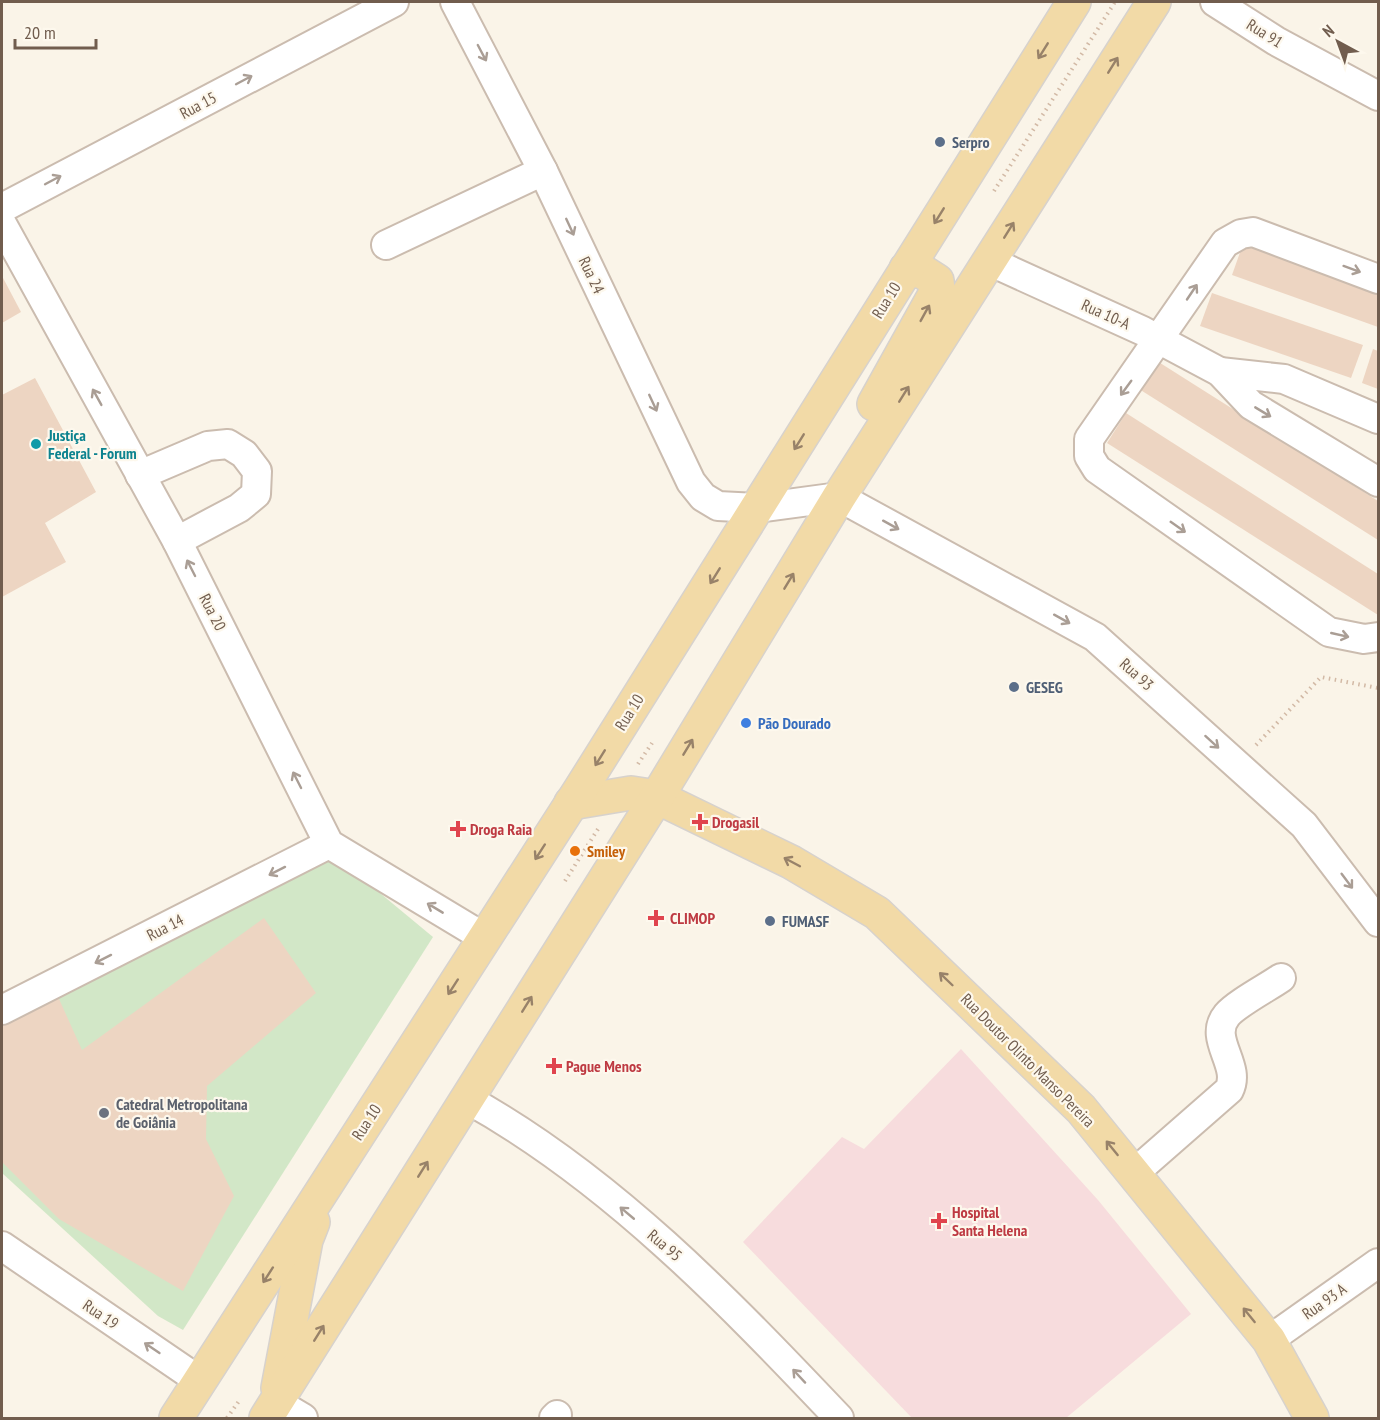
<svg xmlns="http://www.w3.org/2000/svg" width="1380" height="1420" font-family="'PT Sans Narrow',sans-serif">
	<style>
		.medical { fill: #f7dcdd }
		.green { fill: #d2e7c7 }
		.building { fill: #edd5c2 }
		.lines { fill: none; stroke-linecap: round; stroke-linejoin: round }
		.minor-casing { stroke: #cbbcaf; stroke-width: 32 }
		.major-casing { stroke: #d7d2cd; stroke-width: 36 }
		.path { stroke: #d2b9a5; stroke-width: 4; stroke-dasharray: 1.5 4.5; stroke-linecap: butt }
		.minor { stroke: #fff; stroke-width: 28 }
		.major { stroke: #f2daa7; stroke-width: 33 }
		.oneway { stroke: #988269 }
		.oneway2 { stroke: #aa9e95 }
		.service-dot { fill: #5c6f8a; stroke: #fdf8ed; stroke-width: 2 }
		.culture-dot { fill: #0f9aa8; stroke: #fdf8ed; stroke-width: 2 }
		.shop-dot { fill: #3f7fe0; stroke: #fdf8ed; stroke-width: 2 }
		.health-dot { fill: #e0444e; stroke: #fdf8ed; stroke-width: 2 }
		.food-dot { fill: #e8710a; stroke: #fdf8ed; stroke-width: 2 }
		.worship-dot { fill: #6b7280; stroke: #fdf8ed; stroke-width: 2 }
		.labels { text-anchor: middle; stroke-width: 4.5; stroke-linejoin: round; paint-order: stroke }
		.street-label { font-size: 16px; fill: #715d4e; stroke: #fdf8ed }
		.service-label { font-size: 16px; font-weight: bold; fill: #4e5e75; stroke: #fdf8ed; text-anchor: start }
		.culture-label { font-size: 16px; font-weight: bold; fill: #0d838f; stroke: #fdf8ed; text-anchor: start }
		.shop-label { font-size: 16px; font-weight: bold; fill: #366cbe; stroke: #fdf8ed; text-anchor: start }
		.health-label { font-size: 16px; font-weight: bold; fill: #be3a42; stroke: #fdf8ed; text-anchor: start }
		.food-label { font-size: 16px; font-weight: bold; fill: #c56008; stroke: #fdf8ed; text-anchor: start }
		.worship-label { font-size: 16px; font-weight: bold; fill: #5b616d; stroke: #fdf8ed; text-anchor: start }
	</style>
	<rect width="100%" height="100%" fill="#faf4e8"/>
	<polygon class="medical" points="961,1049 1098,1200 1191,1314 1066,1418 912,1418 743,1242 842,1137 864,1149"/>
	<polygon class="green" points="334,855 433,937 183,1330 158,1316 2,1173 2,1019"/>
	<g class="building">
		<polygon points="1243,244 1378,292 1378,327 1232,275"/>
		<polygon points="2,276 21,312 2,323"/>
		<polygon points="1212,293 1363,345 1351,378 1200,326"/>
		<polygon points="1373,349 1378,351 1378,389 1362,383"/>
		<polygon points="1157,361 1378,501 1378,540 1139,389"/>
		<polygon points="35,378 96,492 45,523 66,562 2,597 2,395"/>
		<polygon points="1126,413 1378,574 1378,615 1107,443"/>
		<polygon points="264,918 316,993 207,1086 206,1139 234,1196 183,1291 59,1219 2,1162 2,1016 55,990 82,1050"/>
	</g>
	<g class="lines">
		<g class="minor-casing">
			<g id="minor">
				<polyline points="455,2 543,171 691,482 703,497 718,506 757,508 839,497 1095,637 1304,825 1378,922"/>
				<polyline points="1215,2 1276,41 1378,96"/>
				<polyline points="2,208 394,2"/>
				<polyline points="2,224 177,541 329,844 485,938"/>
				<polyline points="386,245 543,171"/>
				<polyline points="989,261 1143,331 1220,372 1251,405 1378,482"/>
				<polyline points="1378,279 1253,232 1241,234 1225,243 1089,439 1089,456 1097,469 1329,632 1364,639 1378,637"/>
				<polyline points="1220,372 1284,379 1378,419"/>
				<polyline points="140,475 208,446 228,444 244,454 257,471 256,494 239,508 177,541"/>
				<polyline points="2,1010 329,844"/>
				<path d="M467,1099C610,1178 728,1301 839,1418"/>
				<path d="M1133,1174L1229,1090C1242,1065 1207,1039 1227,1015C1236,1004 1268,987 1281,978"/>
				<polyline points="2,1246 200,1381"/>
				<polyline points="1269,1340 1378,1263"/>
				<polyline points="276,1402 303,1418"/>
				<polyline points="554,1418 557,1415"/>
			</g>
		</g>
		<g class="major-casing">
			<g id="major">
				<polyline points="874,404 938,289 937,281 923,272 906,269"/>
				<polyline points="571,803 631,793 657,797 791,862 877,913 1081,1109 1269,1340 1312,1418"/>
				<polyline points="278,1388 306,1240 313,1222"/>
				<polyline points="176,1418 580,790 1074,2"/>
				<polyline points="266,1418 657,797 839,497 1154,2"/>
			</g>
		</g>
		<g class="path">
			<polyline points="994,191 1115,2"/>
			<polyline points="1256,745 1321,677 1378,688"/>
			<polyline points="638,764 652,743"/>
			<polyline points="565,881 598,829"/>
			<polyline points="227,1418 239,1401"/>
		</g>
		<use href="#minor" class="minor"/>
		<use href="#major" class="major"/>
	</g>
	<defs><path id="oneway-shaft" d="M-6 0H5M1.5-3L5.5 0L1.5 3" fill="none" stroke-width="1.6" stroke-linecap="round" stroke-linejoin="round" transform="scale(1.5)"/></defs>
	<g class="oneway">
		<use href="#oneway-shaft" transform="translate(1043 51) rotate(122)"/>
		<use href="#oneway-shaft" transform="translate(1113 65) rotate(-58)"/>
		<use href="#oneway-shaft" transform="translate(939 216) rotate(122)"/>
		<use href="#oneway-shaft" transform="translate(1009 230) rotate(-58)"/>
		<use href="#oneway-shaft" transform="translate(925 313) rotate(-61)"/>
		<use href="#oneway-shaft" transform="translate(904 394) rotate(-58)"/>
		<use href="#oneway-shaft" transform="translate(799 442) rotate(122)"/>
		<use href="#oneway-shaft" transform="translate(715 576) rotate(122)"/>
		<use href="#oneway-shaft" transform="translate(789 581) rotate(-59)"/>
		<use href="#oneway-shaft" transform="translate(688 747) rotate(-59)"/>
		<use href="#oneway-shaft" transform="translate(600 758) rotate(122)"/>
		<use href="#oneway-shaft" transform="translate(540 852) rotate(123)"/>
		<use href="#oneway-shaft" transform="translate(792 862) rotate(-152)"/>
		<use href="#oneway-shaft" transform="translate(946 979) rotate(-136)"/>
		<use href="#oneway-shaft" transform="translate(453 987) rotate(123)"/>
		<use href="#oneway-shaft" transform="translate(527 1004) rotate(-58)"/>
		<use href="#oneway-shaft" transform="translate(1112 1148) rotate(-129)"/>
		<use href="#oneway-shaft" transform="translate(423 1169) rotate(-58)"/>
		<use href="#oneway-shaft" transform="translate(268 1275) rotate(123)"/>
		<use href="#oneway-shaft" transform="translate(1249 1315) rotate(-129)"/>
		<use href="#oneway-shaft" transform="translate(319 1333) rotate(-58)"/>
	</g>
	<g class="oneway2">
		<use href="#oneway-shaft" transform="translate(482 53) rotate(62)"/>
		<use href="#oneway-shaft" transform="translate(244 80) rotate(-28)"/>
		<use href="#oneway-shaft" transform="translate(53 180) rotate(-28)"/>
		<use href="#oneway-shaft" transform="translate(570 227) rotate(65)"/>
		<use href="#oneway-shaft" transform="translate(1352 269) rotate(20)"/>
		<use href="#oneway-shaft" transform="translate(1192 292) rotate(-56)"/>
		<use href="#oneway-shaft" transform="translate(1126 388) rotate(126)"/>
		<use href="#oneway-shaft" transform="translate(97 397) rotate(-119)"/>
		<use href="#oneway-shaft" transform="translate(653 403) rotate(65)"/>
		<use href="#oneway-shaft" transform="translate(1263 412) rotate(31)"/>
		<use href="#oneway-shaft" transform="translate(891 525) rotate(29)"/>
		<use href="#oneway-shaft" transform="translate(1178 527) rotate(35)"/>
		<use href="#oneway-shaft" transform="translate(191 568) rotate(-117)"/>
		<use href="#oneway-shaft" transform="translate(1062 619) rotate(29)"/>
		<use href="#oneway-shaft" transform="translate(1340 635) rotate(13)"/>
		<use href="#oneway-shaft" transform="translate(1212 742) rotate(42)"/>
		<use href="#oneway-shaft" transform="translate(297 780) rotate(-117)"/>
		<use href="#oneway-shaft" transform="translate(277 871) rotate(153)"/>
		<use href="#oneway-shaft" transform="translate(1347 881) rotate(53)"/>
		<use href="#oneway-shaft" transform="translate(435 908) rotate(-149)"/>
		<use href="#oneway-shaft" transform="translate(103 959) rotate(153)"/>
		<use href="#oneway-shaft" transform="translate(627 1213) rotate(-140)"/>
		<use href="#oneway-shaft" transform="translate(152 1348) rotate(-146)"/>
		<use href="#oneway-shaft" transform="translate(799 1376) rotate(-133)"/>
	</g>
	<g class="service-dot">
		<circle cx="940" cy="142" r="6"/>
		<circle cx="1014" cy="687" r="6"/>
		<circle cx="770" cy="921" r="6"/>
	</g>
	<circle class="culture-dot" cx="36" cy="444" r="6"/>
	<circle class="shop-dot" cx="746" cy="723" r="6"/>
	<g class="health-dot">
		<path d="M697 813h6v6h6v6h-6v6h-6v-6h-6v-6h6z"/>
		<path d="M455 820h6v6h6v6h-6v6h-6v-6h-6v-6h6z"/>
		<path d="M653 909h6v6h6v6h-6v6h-6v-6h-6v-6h6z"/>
		<path d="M551 1057h6v6h6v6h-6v6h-6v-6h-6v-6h6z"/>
		<path d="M936 1212h6v6h6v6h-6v6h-6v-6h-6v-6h6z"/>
	</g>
	<circle class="food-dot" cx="575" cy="851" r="6"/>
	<circle class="worship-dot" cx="104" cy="1113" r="6"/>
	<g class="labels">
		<g class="street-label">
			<text transform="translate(1265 33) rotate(32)" y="6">Rua 91</text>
			<text transform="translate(198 105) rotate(-28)" y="6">Rua 15</text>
			<text transform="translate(592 275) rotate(65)" y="6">Rua 24</text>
			<text transform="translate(886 300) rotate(-58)" y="6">Rua 10</text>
			<text transform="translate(1106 314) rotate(24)" y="6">Rua 10-A</text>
			<text transform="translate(213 612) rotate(63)" y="6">Rua 20</text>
			<text transform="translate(1137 674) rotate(42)" y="6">Rua 93</text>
			<text transform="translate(629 712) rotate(-58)" y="6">Rua 10</text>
			<text transform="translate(165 927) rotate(-27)" y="6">Rua 14</text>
			<text transform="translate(1028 1060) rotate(45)" y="6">Rua Doutor Olinto Manso Pereira</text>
			<text transform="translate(366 1122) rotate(-57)" y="6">Rua 10</text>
			<text transform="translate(665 1245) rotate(40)" y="6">Rua 95</text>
			<text transform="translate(1324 1301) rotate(-35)" y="6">Rua 93 A</text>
			<text transform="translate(101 1314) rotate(34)" y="6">Rua 19</text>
		</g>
		<g class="service-label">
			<text x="952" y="148">Serpro</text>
			<text x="1026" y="693">GESEG</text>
			<text x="782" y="927">FUMASF</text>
		</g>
		<g class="culture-label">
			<text x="48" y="441">Justiça<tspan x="48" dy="18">Federal - Forum</tspan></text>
		</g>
		<g class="shop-label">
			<text x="758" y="729">Pão Dourado</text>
		</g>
		<g class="health-label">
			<text x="712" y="828">Drogasil</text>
			<text x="470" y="835">Droga Raia</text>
			<text x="670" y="924">CLIMOP</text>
			<text x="566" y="1072">Pague Menos</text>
			<text x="952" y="1218">Hospital<tspan x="952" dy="18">Santa Helena</tspan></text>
		</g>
		<g class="food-label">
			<text x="587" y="857">Smiley</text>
		</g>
		<g class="worship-label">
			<text x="116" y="1110">Catedral Metropolitana<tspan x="116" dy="18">de Goiânia</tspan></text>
		</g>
	</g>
	<rect width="1380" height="1420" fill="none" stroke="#715d4e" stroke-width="6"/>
	<g transform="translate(1338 42) rotate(319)" stroke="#fdf8ed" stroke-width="4.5" paint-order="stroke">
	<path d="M0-4.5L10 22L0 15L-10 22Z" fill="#715d4e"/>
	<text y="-9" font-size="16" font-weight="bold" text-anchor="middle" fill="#715d4e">N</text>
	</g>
	<path d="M15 39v9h81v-9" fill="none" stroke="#715d4e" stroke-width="3"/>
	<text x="24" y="39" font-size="18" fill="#715d4e" stroke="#fdf8ed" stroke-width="4.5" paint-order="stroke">20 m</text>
</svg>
